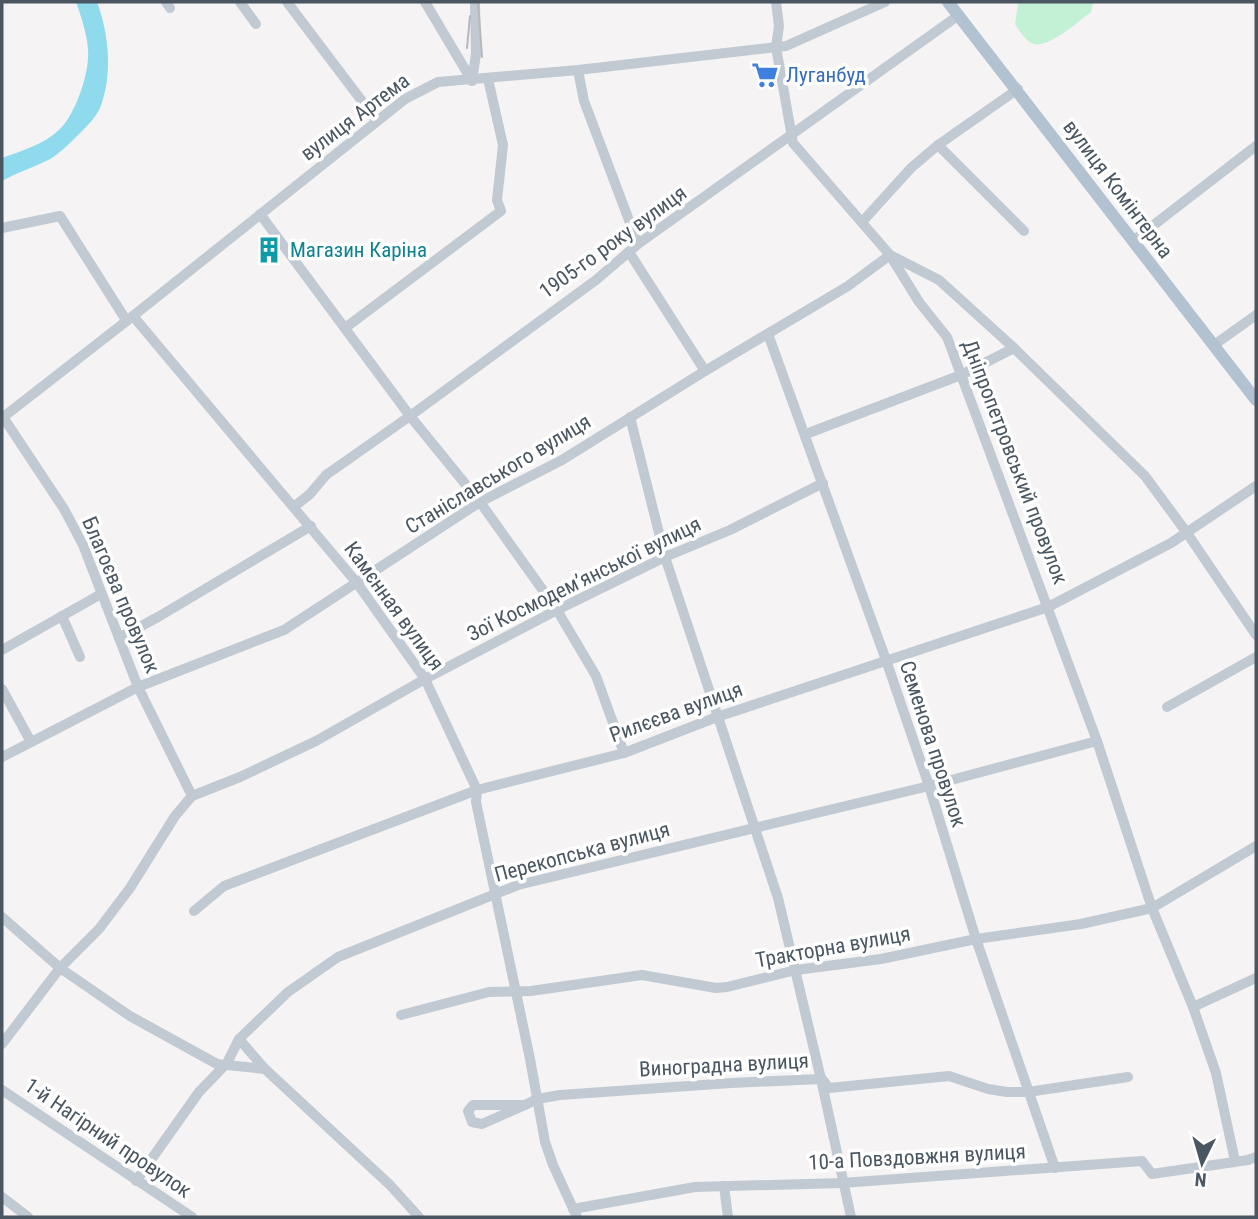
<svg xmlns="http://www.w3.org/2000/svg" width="1258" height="1219" font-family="'Roboto Condensed',sans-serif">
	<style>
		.green { fill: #c3f1d5 }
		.water { fill: #90daee }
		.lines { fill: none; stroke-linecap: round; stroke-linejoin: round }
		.minor { stroke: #c1cad2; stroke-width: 10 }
		.major { stroke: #b3c2d1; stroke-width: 12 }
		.tram { stroke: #b5b8bd; stroke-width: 2 }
		.labels { text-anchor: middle; stroke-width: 7; stroke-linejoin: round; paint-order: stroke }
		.shop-label { font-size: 21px; fill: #366cbe; stroke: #fff; text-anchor: start }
		.street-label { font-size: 21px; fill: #4a5661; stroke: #fff }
		.culture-label { font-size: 21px; fill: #0d838f; stroke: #fff; text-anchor: start }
	</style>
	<rect width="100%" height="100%" fill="#f5f3f3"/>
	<path class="green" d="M1022,2H1093L1091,12C1079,21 1049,48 1034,44C1025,41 1020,31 1015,24L1018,4Z"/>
	<path class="water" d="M76,2H97C109,34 113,76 100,108C95,119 84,129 76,137C67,146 57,156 46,161C32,168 16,173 2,181V158C21,151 45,144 60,129C76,113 90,72 88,49C87,34 81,16 76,2Z"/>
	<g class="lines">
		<g class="minor">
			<polyline points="166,2 170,8"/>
			<polyline points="240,2 256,24"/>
			<polyline points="287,2 377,121"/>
			<polyline points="425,2 472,81"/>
			<polyline points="776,2 779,26 776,47 793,143 890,255 919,302 947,337 1097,741 1152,908 1193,1007 1216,1073 1235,1161"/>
			<polyline points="578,70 584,101 638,244"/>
			<polyline points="472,81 476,54 475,2"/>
			<polyline points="938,145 1024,231"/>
			<polyline points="260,214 410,416 480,502 557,610 596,676 624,753"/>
			<polyline points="862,222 911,168 938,145 1018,89"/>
			<polyline points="2,228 60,216 126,320"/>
			<polyline points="1133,241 1256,146"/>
			<polyline points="629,252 705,371"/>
			<polyline points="890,255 939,280 1014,348 1145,476 1187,533 1256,635"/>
			<polyline points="133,316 357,583 425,679 477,790 476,802 530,1059 545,1142 553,1165 577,1217"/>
			<polyline points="345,328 501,211 497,200 503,145 488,79"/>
			<polyline points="768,334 886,660 929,786 976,939 1055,1168"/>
			<polyline points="1214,345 1256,315"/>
			<polyline points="3,417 64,509 83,545 138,687 192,796"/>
			<polyline points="630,417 665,557 778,898 821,1079 851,1217"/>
			<polyline points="2,418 133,316 405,99 438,82 578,70 786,46 885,2"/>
			<polyline points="806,434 961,375 1014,348"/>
			<polyline points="295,506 310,494 326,475 410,416 596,280 638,244 959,15"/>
			<polyline points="62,616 80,657"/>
			<polyline points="119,638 158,617 311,526"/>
			<polyline points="2,650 101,594"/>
			<polyline points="2,689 31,742"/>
			<polyline points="1167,707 1256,657"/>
			<polyline points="2,757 138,687 284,630 480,502 562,460 705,371 848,286 890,255"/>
			<polyline points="194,911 224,886 477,790 624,753 717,717 1048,607 1171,543 1256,486"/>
			<polyline points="2,917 60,968 130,1016 217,1064 265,1069 390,1185 419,1217"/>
			<polyline points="1193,1007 1256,978"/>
			<polyline points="401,1015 489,992 531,991 642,975 716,988 727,987 796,970 881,959 976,939 1081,924 1152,908 1256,846"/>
			<polyline points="239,1039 265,1069"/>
			<polyline points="2,1044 60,968 99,929 130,888 175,816 192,796 240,777 316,741 425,679 557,610 665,557 730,530 823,483"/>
			<polyline points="822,1079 829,1088 949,1076 988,1089 1007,1092 1028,1092 1128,1077"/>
			<polyline points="2,1090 192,1217"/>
			<polyline points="525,1105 482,1124 472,1122 468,1111 473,1105 525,1105 537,1099 560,1095 731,1083 821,1079"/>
			<polyline points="136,1181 199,1092 227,1063 239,1039 288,992 338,957 518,885 929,786 1097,741"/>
			<polyline points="724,1186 728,1217"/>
			<polyline points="2,1197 28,1217"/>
			<polyline points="573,1209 695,1187 842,1183 1142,1161 1152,1174 1248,1160 1256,1157"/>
		</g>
		<polyline class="major" points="948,2 1256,400"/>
		<g class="tram">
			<polyline points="478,2 482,57"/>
			<polyline points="467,48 470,16"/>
		</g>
	</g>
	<defs>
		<g id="supermarket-bare" transform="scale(2.1)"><path d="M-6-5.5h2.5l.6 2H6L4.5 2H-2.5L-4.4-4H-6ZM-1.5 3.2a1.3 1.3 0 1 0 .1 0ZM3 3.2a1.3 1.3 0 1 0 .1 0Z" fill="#3f7fe0" stroke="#fff" stroke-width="2.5" paint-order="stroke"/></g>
		<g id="building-bare" transform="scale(2.1)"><path d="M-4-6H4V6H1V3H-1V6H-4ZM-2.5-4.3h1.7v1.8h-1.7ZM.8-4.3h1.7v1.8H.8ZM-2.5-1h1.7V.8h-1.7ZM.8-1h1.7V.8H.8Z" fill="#0f9aa8" stroke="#fff" stroke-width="2.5" paint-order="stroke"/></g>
	</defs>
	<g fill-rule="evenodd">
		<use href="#supermarket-bare" x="765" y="75"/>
		<use href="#building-bare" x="269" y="250"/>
	</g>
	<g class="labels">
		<g class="shop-label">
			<text x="786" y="82">Луганбуд</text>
		</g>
		<g class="street-label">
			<text transform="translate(355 117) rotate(-37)" y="7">вулиця Артема</text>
			<text transform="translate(1118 189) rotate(53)" y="7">вулиця Комінтерна</text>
			<text transform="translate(613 242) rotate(-36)" y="7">1905-го року вулиця</text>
			<text transform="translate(1015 462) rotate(69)" y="7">Дніпропетровський провулок</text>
			<text transform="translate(498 474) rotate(-31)" y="7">Станіславського вулиця</text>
			<text transform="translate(584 579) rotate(-26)" y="7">Зої Космодем’янської вулиця</text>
			<text transform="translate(121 595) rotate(67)" y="7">Благоєва провулок</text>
			<text transform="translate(394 606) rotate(54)" y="7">Камєнная вулиця</text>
			<text transform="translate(676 712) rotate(-20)" y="7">Рилєєва вулиця</text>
			<text transform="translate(933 744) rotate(72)" y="7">Семенова провулок</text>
			<text transform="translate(582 852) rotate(-15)" y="7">Перекопська вулиця</text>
			<text transform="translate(833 947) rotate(-10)" y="7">Тракторна вулиця</text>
			<text transform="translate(724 1065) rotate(-3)" y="7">Виноградна вулиця</text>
			<text transform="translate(108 1138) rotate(34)" y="7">1-й Нагірний провулок</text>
			<text transform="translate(917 1157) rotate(-3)" y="7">10-а Повздовжня вулиця</text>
		</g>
		<g class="culture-label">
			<text x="290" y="257">Магазин Каріна</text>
		</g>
	</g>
	<rect width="1258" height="1219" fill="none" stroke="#4a5661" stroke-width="7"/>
	<g transform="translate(1202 1163) rotate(185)" stroke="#ffffff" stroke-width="5" paint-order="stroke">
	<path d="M0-5L12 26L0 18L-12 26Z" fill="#4a5661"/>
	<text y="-10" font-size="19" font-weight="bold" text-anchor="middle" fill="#4a5661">N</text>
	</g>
</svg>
